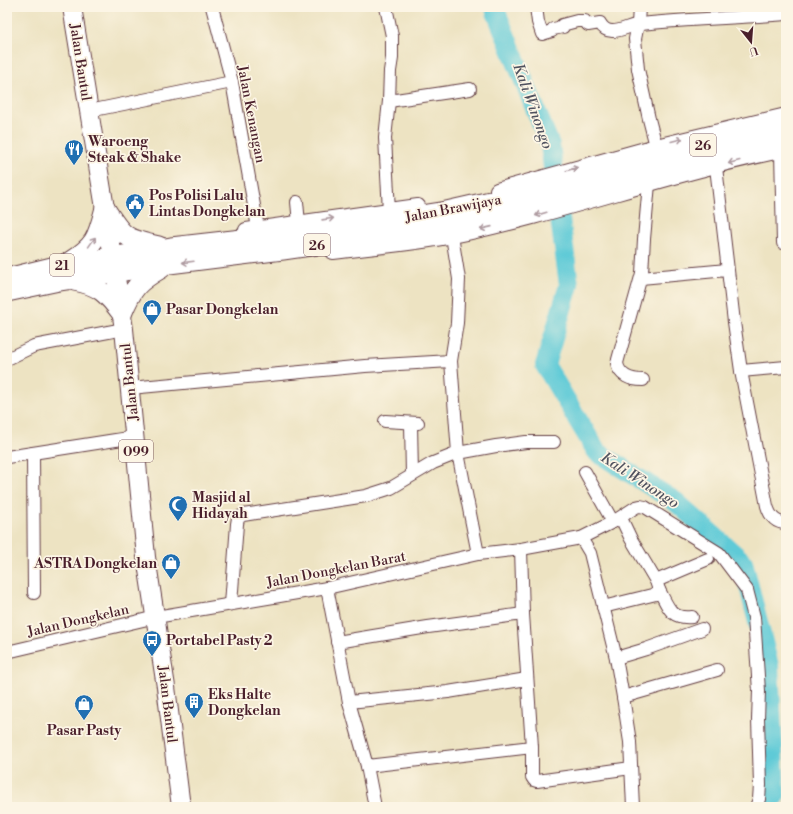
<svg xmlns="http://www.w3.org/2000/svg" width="793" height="814" font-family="'Libre Bodoni',serif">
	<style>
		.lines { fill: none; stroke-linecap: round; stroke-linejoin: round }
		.river { stroke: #5ecad7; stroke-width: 20 }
		.minor-casing { stroke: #623c42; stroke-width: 14 }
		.tertiary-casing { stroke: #623c42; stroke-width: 16 }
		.primary-casing { stroke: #623c42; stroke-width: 20 }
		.trunk-casing { stroke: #623c42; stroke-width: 21 }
		.minor { stroke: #fff; stroke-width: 12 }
		.tertiary { stroke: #fff; stroke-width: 14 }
		.primary { stroke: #fff; stroke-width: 18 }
		.trunk { stroke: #fff; stroke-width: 19 }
		.oneway { stroke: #ae9aa0 }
		.labels { text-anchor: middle; stroke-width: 3.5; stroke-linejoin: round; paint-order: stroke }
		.shield { fill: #fcf5e5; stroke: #7f5f63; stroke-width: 1 }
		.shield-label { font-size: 13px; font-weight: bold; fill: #4a1f2b }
		.street-label { font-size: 14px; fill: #4a1f2b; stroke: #fcf5e5 }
		.poi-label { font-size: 14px; font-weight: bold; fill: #4a1f2b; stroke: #fcf5e5; text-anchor: start }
		.water-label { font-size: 15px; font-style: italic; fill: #50525f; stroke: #fcf5e5 }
	</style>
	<rect width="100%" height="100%" fill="#fcf5e5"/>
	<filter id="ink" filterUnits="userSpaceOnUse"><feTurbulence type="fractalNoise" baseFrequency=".025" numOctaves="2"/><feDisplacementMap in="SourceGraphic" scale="8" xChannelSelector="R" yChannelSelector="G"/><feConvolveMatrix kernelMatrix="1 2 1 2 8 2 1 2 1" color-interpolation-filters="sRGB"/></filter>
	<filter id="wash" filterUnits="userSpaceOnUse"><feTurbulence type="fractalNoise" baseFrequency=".012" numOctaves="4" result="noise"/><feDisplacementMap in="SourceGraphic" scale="16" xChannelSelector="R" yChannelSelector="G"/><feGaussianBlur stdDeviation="0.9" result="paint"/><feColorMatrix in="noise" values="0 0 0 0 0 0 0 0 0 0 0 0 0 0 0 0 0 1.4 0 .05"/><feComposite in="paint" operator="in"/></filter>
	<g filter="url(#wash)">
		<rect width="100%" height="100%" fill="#ede3c2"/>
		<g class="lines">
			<polyline class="river" points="495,7 496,12 550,145 569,285 545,365 597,452 676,502 743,562 769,666 775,795 767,807"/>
		</g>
	</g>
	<g filter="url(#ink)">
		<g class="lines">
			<g class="minor-casing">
				<g id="minor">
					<polyline points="212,7 232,82 258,228"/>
					<polyline points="386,7 392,36 392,58 390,71 389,101 385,138 389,211"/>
					<path d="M536,7L538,22L542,34L552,31L553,29L563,27L562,25L577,21H585L588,25L600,23C609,40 627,25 641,24C689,19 738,18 786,14"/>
					<polyline points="639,7 638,24 635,39 638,69 649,119 656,146"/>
					<polyline points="389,101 470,89"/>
					<polyline points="89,111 232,82"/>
					<polyline points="781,151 783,243"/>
					<path d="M716,167L734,322L741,371L767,506C770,516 775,523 786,523"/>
					<polyline points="297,202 299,223"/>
					<polyline points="452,236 459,279 457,323 451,361 458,453 478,554"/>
					<polyline points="641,278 727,270"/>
					<polyline points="7,359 34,346 124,329"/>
					<polyline points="741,371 786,367"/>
					<path d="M643,380C631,380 619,376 617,363L642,273L644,239L649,184"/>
					<polyline points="130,388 365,366 451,361"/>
					<polyline points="385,421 418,423"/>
					<polyline points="411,423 412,475"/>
					<polyline points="33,453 34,593"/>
					<polyline points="7,457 135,437"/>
					<polyline points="585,472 613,522"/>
					<polyline points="581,538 613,522 636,507 640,506 645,507 719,553 747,590 754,617 759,691 758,719 760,785 759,799 756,807"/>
					<polyline points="521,549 523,614 532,747 532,777 534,780 537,781 631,768"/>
					<polyline points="656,581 708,559"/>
					<polyline points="327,588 349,702 367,766 375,807"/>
					<path d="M659,590C669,608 670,619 692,617"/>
					<polyline points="231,604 237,524 238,518 243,515 366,496 391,488 433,463 458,453 496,446 526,442 554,442"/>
					<polyline points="603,607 656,594 659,590 656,581 631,539 621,518"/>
					<polyline points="337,642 428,627 523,614"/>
					<polyline points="7,652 156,617 327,588 478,554 521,549 581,538 590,553 616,658 623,697 630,742 633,807"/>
					<polyline points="616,658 646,649 702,629"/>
					<polyline points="623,697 717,670"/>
					<polyline points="349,702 448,692 527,679"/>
					<polyline points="367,766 532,747"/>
				</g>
			</g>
			<g class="tertiary-casing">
				<g id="tertiary">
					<polyline points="497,190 656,146 786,115"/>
					<polyline points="246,230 418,206"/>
					<path d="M333,252C373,247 413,244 453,236C565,213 673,172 786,150"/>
				</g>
			</g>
			<g class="primary-casing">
				<g id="primary">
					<polyline points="72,7 113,257"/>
					<polyline points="115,272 124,329 146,557 166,687 181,807"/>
				</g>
			</g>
			<g class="trunk-casing">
				<g id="trunk">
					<path d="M105,208C123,237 125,239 159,246"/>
					<path d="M69,262C96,245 97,238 105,208"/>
					<polyline points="7,278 56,266 171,247 339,228 442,212 508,197 786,124"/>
					<path d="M74,281C99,285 107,294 122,314"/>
					<polyline points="7,292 59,281 169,264 283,250 416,231 458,224 517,209 730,152 786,139"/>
					<path d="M122,314C133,287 138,282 162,268"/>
				</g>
			</g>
			<use href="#minor" class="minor"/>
			<use href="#tertiary" class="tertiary"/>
			<use href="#primary" class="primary"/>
			<use href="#trunk" class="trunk"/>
		</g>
		<defs><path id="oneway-shaft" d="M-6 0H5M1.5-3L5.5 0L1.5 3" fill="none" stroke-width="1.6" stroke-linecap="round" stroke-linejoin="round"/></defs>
		<g class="oneway">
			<use href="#oneway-shaft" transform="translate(677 140) rotate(-14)"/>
			<use href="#oneway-shaft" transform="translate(734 162) rotate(165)"/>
			<use href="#oneway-shaft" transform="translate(572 169) rotate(-16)"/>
			<use href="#oneway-shaft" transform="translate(541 214) rotate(164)"/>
			<use href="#oneway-shaft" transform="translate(328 219) rotate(-8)"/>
			<use href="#oneway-shaft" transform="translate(486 228) rotate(167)"/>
			<use href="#oneway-shaft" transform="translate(92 242) rotate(-55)"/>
			<use href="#oneway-shaft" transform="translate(188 262) rotate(173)"/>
		</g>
	</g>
	<defs>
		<g id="restaurant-pin" transform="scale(1)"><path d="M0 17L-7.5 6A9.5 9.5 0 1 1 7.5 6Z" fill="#1f6fb2" stroke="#fcf5e5"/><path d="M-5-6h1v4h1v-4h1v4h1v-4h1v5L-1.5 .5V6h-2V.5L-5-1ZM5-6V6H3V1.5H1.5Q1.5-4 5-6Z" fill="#fff"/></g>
		<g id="civic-pin" transform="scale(1)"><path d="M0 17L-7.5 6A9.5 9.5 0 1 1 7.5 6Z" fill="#1f6fb2" stroke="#fcf5e5"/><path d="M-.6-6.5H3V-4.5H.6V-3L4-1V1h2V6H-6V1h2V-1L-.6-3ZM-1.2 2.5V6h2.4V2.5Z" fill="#fff"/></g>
		<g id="shop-pin" transform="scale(1)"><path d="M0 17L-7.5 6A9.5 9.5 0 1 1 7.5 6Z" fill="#1f6fb2" stroke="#fcf5e5"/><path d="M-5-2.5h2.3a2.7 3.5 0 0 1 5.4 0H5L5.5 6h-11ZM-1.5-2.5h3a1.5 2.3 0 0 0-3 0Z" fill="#fff"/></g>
		<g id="mosque-pin" transform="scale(1)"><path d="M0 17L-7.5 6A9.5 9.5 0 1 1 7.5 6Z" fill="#1f6fb2" stroke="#fcf5e5"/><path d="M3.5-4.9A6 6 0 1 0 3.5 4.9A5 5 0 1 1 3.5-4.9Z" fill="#fff"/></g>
		<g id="bus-pin" transform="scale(1)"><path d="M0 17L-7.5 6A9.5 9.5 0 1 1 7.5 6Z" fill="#1f6fb2" stroke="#fcf5e5"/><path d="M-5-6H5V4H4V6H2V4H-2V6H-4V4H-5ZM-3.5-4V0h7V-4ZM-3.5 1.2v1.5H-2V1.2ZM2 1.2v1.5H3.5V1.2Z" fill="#fff"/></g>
		<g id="building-pin" transform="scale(1)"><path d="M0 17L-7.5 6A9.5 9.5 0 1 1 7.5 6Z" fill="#1f6fb2" stroke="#fcf5e5"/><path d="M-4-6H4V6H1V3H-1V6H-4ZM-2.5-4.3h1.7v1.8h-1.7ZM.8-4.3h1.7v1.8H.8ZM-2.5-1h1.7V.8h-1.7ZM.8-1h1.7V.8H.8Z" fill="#fff"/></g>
	</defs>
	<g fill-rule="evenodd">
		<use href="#restaurant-pin" x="74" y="149"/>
		<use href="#civic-pin" x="135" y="203"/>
		<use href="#shop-pin" x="152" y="309"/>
		<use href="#mosque-pin" x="178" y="505"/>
		<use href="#shop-pin" x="171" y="563"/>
		<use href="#bus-pin" x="152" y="640"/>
		<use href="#building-pin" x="194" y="702"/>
		<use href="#shop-pin" x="84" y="704"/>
	</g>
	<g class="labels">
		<g class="shield">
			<rect x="690" y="134" width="26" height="22" rx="3"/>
			<rect x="304" y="234" width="26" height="22" rx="3"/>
			<rect x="50" y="254" width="24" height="22" rx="3"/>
			<rect x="119" y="440" width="34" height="22" rx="3"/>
		</g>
		<g class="shield-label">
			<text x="703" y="150">26</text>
			<text x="317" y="250">26</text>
			<text x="62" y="270">21</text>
			<text x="136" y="456">099</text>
		</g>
		<g class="street-label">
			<text transform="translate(81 62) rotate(81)" y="5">Jalan Bantul</text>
			<text transform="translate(252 114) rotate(79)" y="5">Jalan Kenangan</text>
			<text transform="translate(453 208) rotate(-11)" y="5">Jalan Brawijaya</text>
			<text transform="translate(129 382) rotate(-96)" y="5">Jalan Bantul</text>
			<text transform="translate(336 569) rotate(-11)" y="5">Jalan Dongkelan Barat</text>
			<text transform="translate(78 620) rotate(-13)" y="5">Jalan Dongkelan</text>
			<text transform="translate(168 704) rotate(83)" y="5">Jalan Bantul</text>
		</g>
		<g class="poi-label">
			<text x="88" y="146">Waroeng<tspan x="88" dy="16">Steak &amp; Shake</tspan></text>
			<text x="149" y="200">Pos Polisi Lalu<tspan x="149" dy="16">Lintas Dongkelan</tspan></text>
			<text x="166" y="314">Pasar Dongkelan</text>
			<text x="192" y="502">Masjid al<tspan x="192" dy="16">Hidayah</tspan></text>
			<text x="157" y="568" text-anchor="end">ASTRA Dongkelan</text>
			<text x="166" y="645">Portabel Pasty 2</text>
			<text x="208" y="699">Eks Halte<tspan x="208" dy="16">Dongkelan</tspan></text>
			<text x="84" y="735" text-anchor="middle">Pasar Pasty</text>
		</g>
		<g class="water-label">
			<text transform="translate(533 106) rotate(70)" y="5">Kali Winongo</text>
			<text transform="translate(640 480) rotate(33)" y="5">Kali Winongo</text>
		</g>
	</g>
	<rect width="793" height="814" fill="none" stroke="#fcf5e5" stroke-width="24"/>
	<g transform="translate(751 42) rotate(163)" stroke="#fcf5e5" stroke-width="3" paint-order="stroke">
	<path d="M0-3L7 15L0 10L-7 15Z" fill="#4a1f2b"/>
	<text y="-6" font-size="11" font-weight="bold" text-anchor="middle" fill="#4a1f2b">U</text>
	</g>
</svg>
